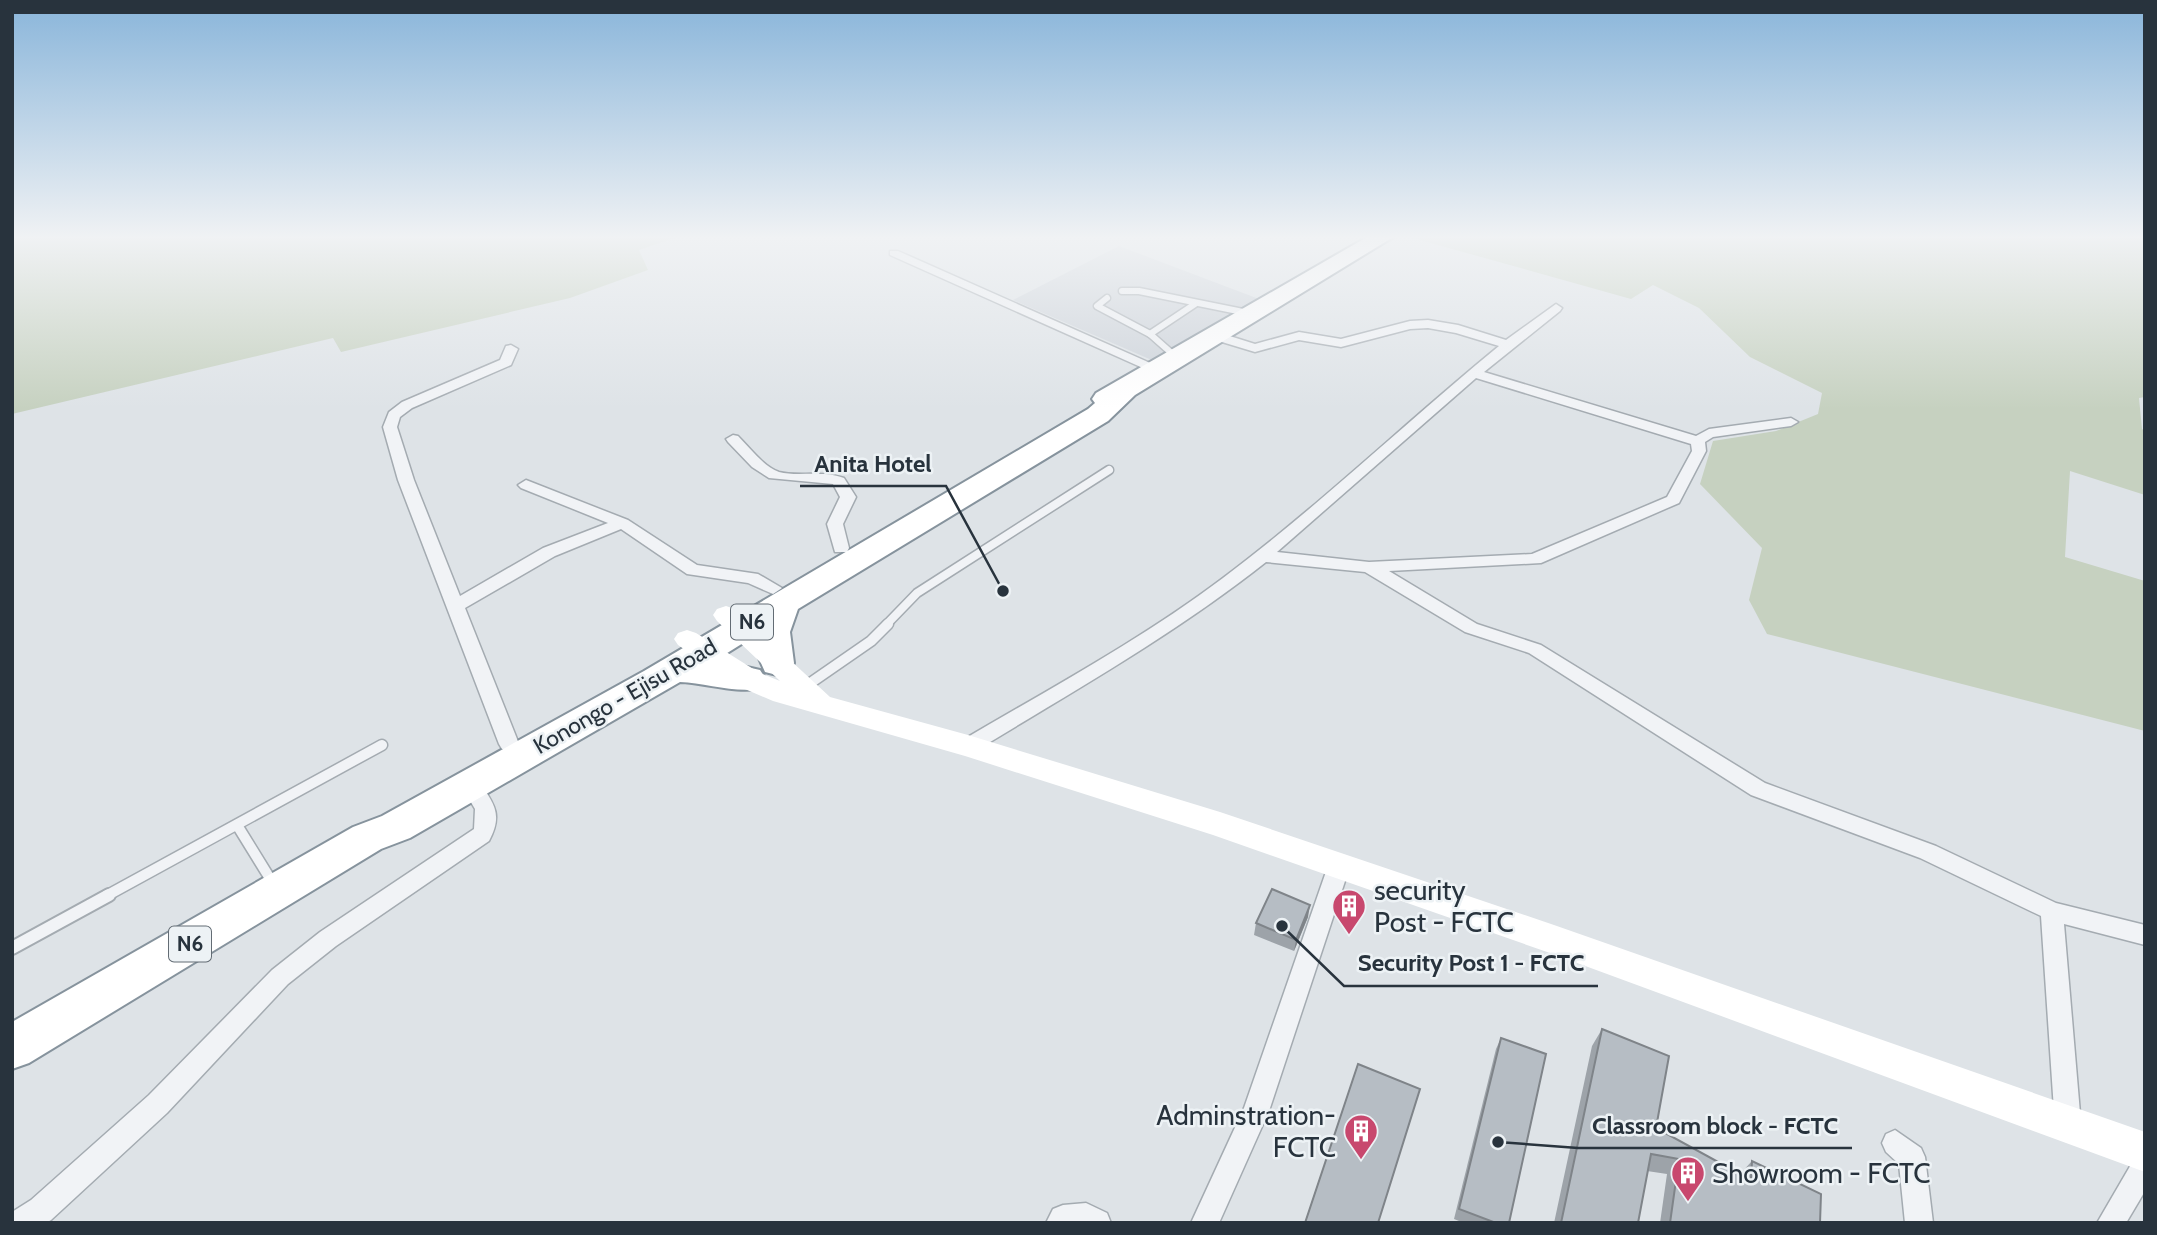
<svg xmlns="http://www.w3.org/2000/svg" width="2157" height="1235" font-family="Cabin,sans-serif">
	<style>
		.built { fill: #ccd2d9 }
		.green { fill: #c6d1c0 }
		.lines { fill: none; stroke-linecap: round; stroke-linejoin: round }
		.lane-far3-casing { stroke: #a4abb1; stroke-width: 9 }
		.lane-far2-casing { stroke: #a4abb1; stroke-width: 11 }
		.lane-far1-casing { stroke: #a4abb1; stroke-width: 13 }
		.lane-casing { stroke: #a4abb1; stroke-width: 16 }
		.street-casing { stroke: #a4abb1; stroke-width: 3 }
		.highway-casing { stroke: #86939d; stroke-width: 4 }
		.lane-far3 { stroke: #f1f3f6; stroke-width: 6 }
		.lane-far2 { stroke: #f1f3f6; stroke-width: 8 }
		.lane-far1 { stroke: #f1f3f6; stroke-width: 10 }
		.lane { stroke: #f1f3f6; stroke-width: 12 }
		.street { fill: #f1f3f6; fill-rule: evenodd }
		.secondary { fill: #fff; fill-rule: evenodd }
		.highway { fill: #fff; fill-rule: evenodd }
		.wall { fill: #9da3a9 }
		.shaded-wall { fill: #7f8489 }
		.building { fill: #b6bdc4; stroke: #7f8489; stroke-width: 2 }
		.labels { text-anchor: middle; stroke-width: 5; stroke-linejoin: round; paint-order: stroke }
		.shield { fill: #edf2f5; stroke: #636c74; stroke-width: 2 }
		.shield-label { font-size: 21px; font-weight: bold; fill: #28333d }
		.street-label { font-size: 23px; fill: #28333d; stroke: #edf2f5 }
		.near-poi-label { font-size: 28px; fill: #28333d; stroke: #edf2f5; text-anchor: start }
		.leader { fill: none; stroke: #28333d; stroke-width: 2.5 }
		.callout-dot { fill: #28333d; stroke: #edf2f5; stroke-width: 2.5 }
		.callout-label { font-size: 24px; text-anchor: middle; font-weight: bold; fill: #28333d; stroke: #edf2f5; stroke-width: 5; stroke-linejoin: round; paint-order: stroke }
	</style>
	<rect width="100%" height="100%" fill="#dee3e7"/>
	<polygon class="built" points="1119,246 1259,299 1154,361 1013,300"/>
	<g class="green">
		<polygon points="12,236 680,236 639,250 648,270 570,298 341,352 333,338 12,414"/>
		<polygon points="1416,236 2145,236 2145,397 2139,398 2142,429 2145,431 2145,495 2070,471 2065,557 2145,581 2145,731 1767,634 1749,600 1762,548 1700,484 1713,441 1776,431 1818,414 1822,393 1750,357 1699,308 1653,285 1631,299 1413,238"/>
	</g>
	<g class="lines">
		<g class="lane-far3-casing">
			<g id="lane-far3">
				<polyline points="1122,291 1139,291 1248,313"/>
				<polyline points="1107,298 1097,306 1150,334 1176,357"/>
				<polyline points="1150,334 1195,304"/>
			</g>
		</g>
		<g class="lane-far2-casing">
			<polyline id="lane-far2" points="886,625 917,593 1109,470"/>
		</g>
		<g class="lane-far1-casing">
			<g id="lane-far1">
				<polyline points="806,686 871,641 888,624"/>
				<polyline points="237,825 274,885"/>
				<polyline points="106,896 382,745"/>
			</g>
		</g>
		<g class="lane-casing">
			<polyline id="lane" points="12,948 109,895"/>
		</g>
		<g class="street-casing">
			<g id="street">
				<polygon points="890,251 898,251 1166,370 1159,374 1154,373 890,255"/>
				<path d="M1556,304L1562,308L1560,311L1484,372L1696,436L1709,429L1791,418L1798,422L1791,426L1713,437L1705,442L1706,451L1679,503L1541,563L1389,571L1477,624L1541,645L1765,783L1936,846L2056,903L2145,925V945L2064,924L2081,1125L2077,1134L2068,1138L2059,1134L2055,1125L2041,916L1920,858L1751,795L1529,653L1465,632L1365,572L1266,562C1175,634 1074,691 975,751H961L958,746L961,741C1049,689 1141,640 1223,578C1319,506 1406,422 1499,346L1456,333L1428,328L1410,329L1341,347L1299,340L1255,352L1212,339V333L1217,332L1255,344L1299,332L1341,339L1410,321L1428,320L1458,325L1506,340ZM1476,378L1691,444L1692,451L1667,497L1532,554L1369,562L1277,552Z"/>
				<polygon points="511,345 518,349 511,365 412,408 400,417 397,427 414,480 460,596 543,548 608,523 521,488 518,485 526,480 628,520 697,565 758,574 782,588 773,594 748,583 687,574 621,529 555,556 465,608 519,744 516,749 502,749 499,744 398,480 383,427 389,412 402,402 500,360 506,346"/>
				<path d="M733,435L738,436C750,448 763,466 779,472C797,477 821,470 844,478L856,497L843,524L849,548L847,552H835L827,524L840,497L833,484L769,478L752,467L728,442L726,439Z"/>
				<path d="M470,776L477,778C493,803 504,813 489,841L336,946L288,984L167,1113L51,1220L46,1223H12V1212L31,1200L149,1095L272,970L320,932L474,829L475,809L460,784L463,778Z"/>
				<polygon points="1339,857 1347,860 1350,866 1269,1111 1219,1223 1191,1223 1244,1108 1328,866 1331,860"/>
				<polygon points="1895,1130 1921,1148 1925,1157 1933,1223 1905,1223 1899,1164 1886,1152 1882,1143 1886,1134"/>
				<polygon points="2145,1152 2145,1191 2126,1223 2097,1223 2136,1156"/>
				<polygon points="1086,1203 1107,1213 1111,1223 1046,1223 1053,1209 1063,1205"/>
			</g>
		</g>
		<g class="highway-casing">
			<path id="highway" d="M1369,236H1395L1135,395L1108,421L798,609L790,632L794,663L789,672L777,675L765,672L757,654L756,635L716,660L760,670L766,679L760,688C739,694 705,683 680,682L410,838L381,849L29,1063L12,1069V1022L353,827L382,816L644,671L1088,409L1095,403L1092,399L1096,393Z"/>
		</g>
		<use href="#lane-far3" class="lane-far3"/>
		<use href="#lane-far2" class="lane-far2"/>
		<use href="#lane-far1" class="lane-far1"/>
		<use href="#lane" class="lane"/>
		<use href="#street" class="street"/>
		<polygon class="secondary" points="726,606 735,609 830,697 968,735 1220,812 1554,925 2145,1132 2145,1172 1550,953 1213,835 965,756 773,701 738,686 678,645 674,639 678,633 687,630 696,633 758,672 780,681 717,621 713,615 717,609"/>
		<use href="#highway" class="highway"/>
	</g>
	<g class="wall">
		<polygon points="1308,917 1294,951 1254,935 1256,923"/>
		<polygon points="1602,1029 1656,1128 1740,1174 1752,1161 1820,1223 1660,1223 1667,1174 1647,1171 1638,1223 1554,1223 1592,1046"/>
		<polygon points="1501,1038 1509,1223 1464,1223 1454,1219 1496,1049"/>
	</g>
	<polygon class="shaded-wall" points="1310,905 1308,917 1294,951 1296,940"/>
	<g class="building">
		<polygon points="1272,889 1310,905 1296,940 1256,923"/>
		<polygon points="1602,1029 1669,1056 1656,1128 1751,1180 1752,1161 1821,1194 1820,1223 1670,1223 1679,1159 1651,1154 1638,1223 1561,1223"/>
		<polygon points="1501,1038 1546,1054 1509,1223 1496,1223 1459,1209"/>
		<polygon points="1358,1064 1420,1089 1378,1223 1305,1223"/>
	</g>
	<linearGradient id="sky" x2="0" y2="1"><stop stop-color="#89b5da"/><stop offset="0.58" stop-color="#f0f2f4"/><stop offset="1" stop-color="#f0f2f4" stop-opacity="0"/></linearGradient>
	<rect width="2157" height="409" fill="url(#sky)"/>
	<defs>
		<g id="building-pin" transform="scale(1.75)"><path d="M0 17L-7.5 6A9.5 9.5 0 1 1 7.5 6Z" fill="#c8486e" stroke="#edf2f5"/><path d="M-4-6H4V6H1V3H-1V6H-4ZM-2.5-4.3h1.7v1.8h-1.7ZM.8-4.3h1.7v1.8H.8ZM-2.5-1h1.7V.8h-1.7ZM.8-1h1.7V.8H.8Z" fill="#fff"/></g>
	</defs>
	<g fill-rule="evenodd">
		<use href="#building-pin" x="1349" y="906"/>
		<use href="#building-pin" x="1361" y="1131"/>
		<use href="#building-pin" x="1688" y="1173"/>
	</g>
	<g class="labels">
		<g class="shield">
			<rect x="731" y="604.5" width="42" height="35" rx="5"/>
			<rect x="169" y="926.5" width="42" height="35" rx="5"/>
		</g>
		<g class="shield-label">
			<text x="752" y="629">N6</text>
			<text x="190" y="951">N6</text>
		</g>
		<g class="street-label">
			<text transform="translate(625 696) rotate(-30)" y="8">Konongo - Ejisu Road</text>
		</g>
		<g class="near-poi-label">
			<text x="1374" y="900">security<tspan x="1374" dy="32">Post - FCTC</tspan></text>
			<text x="1336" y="1125" text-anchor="end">Adminstration-<tspan x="1336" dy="32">FCTC</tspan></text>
			<text x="1712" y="1183">Showroom - FCTC</text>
		</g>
	</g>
	<path class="leader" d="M1003 591L946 486H800M1282 926L1344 986H1598M1498 1142L1578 1148H1852"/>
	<g class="callout-dot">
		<circle cx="1003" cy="591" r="7"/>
		<circle cx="1282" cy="926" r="7"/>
		<circle cx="1498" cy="1142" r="7"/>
	</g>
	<g class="callout-label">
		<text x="873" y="472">Anita Hotel</text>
		<text x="1471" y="971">Security Post 1 - FCTC</text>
		<text x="1715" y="1134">Classroom block - FCTC</text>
	</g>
	<rect width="2157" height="1235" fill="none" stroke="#28333d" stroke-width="28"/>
</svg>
